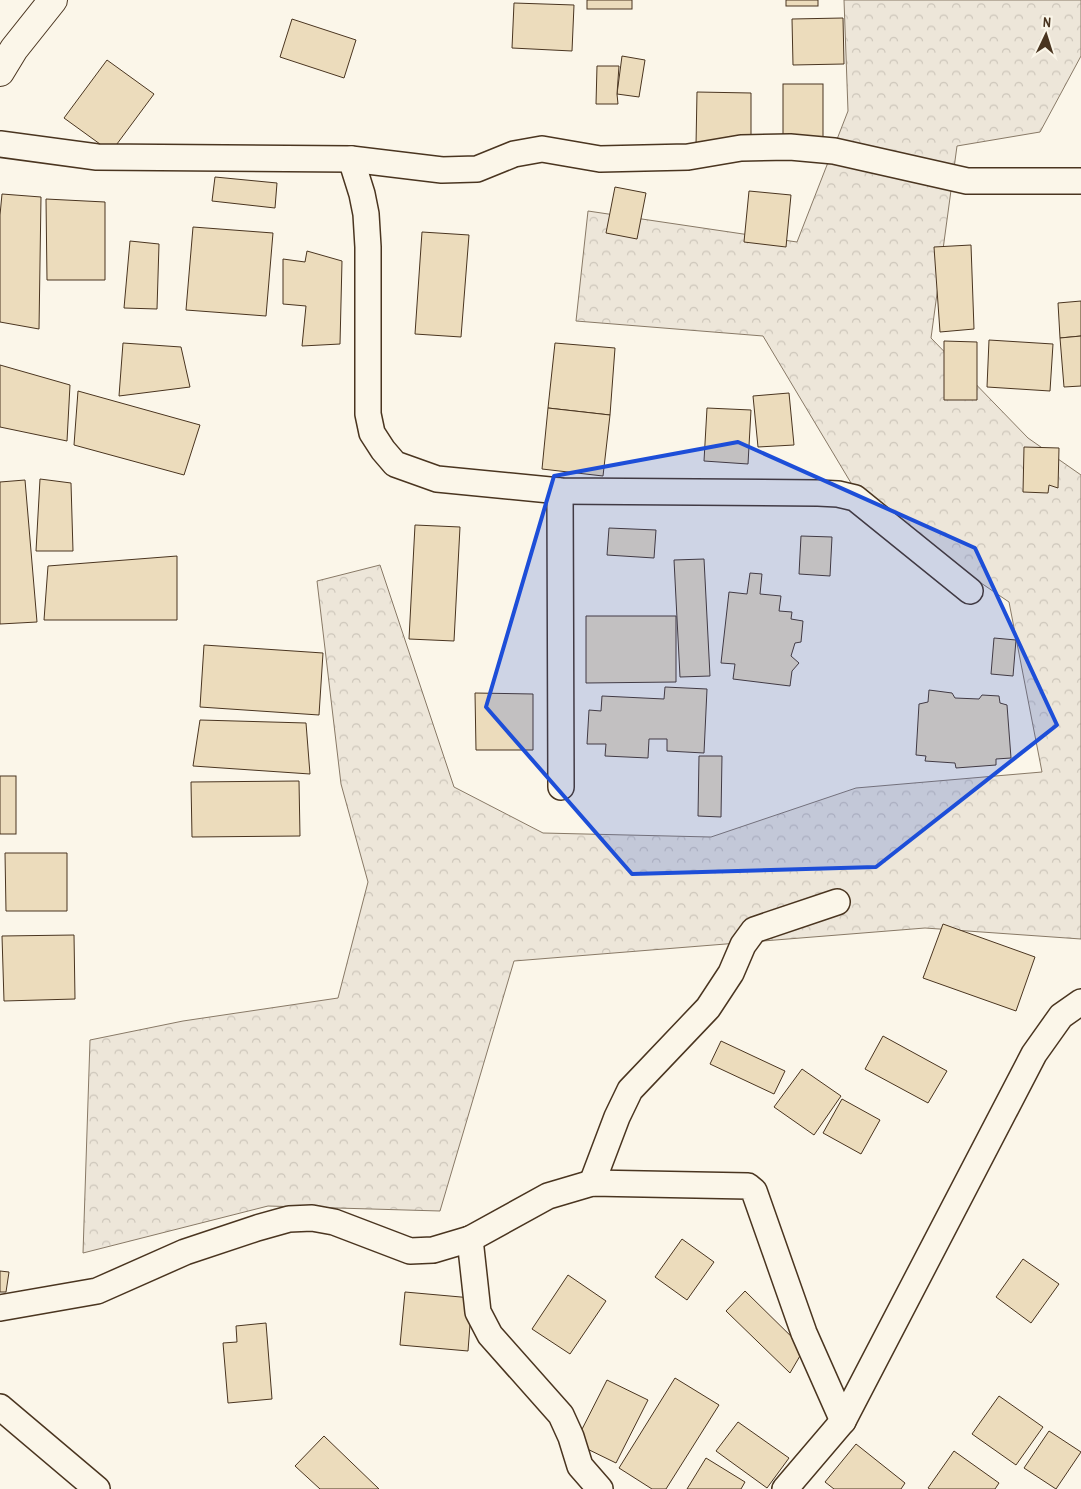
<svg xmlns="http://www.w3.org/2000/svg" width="1081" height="1489" font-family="'Archivo Narrow',sans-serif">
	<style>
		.forest { fill: url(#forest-crowns); stroke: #887966 }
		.building { fill: #ecdcbc; stroke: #4a3520 }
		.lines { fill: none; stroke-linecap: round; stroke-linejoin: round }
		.street-casing { stroke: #4a3520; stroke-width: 28 }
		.secondary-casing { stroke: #4a3520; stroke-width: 30 }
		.street { stroke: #fbf6e9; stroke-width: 25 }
		.secondary { stroke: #fbf6e9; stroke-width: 28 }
		.marked { fill: #1d4ed8; fill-opacity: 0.2; stroke: #1d4ed8; stroke-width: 4; stroke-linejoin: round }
	</style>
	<defs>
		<pattern id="forest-crowns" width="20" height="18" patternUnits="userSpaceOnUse" patternTransform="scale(1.25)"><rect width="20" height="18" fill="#ede6d9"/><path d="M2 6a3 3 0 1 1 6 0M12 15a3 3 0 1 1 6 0" fill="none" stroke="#cdc6ba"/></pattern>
	</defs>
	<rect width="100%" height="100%" fill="#fbf6e9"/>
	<polygon class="forest" points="844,0 1081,0 1081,56 1040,132 957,146 931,338 1028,438 1081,475 1081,939 925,928 514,961 440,1211 268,1206 83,1253 90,1040 183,1021 338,998 368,882 341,784 317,581 380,565 454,787 543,833 711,837 856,788 1042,772 1009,602 863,503 763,336 576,321 588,211 797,242 848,111"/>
	<g class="building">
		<rect x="587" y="0" width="45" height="9"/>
		<rect x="786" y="0" width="32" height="6"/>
		<polygon points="514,3 574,5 572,51 512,48"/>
		<polygon points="843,18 844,64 793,65 792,19"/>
		<polygon points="292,19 356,40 344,78 280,57"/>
		<polygon points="622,56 645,60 639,97 617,94"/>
		<polygon points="107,60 154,94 111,152 64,118"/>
		<polygon points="597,66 619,66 617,94 618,104 596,104"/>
		<rect x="783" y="84" width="40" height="57"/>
		<polygon points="697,92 751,93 751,146 696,145"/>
		<polygon points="215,177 277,183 275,208 212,201"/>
		<polygon points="615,187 646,193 637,239 606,233"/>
		<polygon points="749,191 791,195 786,247 744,242"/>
		<polygon points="2,194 41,197 39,329 0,322 0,215"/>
		<polygon points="46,199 105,202 105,280 47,280"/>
		<polygon points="193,227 273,233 266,316 186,310"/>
		<polygon points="422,232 469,235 461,337 415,334"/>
		<polygon points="130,241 159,244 157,309 124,308"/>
		<polygon points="971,245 974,329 940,332 934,247"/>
		<polygon points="307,251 342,261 340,344 302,346 306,306 283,304 283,259 305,262"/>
		<polygon points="1081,301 1081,336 1060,338 1058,303"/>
		<polygon points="1081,336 1081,386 1064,387 1060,338"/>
		<polygon points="989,340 1053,344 1050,391 987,387"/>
		<polygon points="944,341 977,342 977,400 944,400"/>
		<polygon points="123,343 181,347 190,387 119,396"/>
		<polygon points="555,343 615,348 610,415 548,408"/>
		<polygon points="0,365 70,385 67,441 0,427"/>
		<polygon points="78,391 200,425 184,475 74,445"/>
		<polygon points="789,393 794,445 758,447 753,396"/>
		<polygon points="548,408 610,415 603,476 542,469"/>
		<polygon points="707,408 751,410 748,464 704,461"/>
		<polygon points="1024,447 1059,448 1058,488 1049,485 1048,493 1023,492"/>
		<polygon points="40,479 71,483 73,551 36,551"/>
		<polygon points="25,480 37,622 0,624 0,482"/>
		<polygon points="415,525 460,527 454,641 409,639"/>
		<polygon points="609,528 656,530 654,558 607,555"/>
		<polygon points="801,536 832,537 830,576 799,574"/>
		<polygon points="177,556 177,620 44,620 48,566"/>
		<polygon points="704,559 710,676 680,677 674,560"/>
		<polygon points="750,573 762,574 760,594 781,596 779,611 792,612 791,619 803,621 801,642 795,643 791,656 799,663 792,671 790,686 733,679 735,664 721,663 729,592 747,594"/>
		<polygon points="586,616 676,616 676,682 586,683"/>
		<polygon points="994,638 1016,640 1013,676 991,674"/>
		<polygon points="204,645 323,653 319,715 200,707"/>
		<polygon points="665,687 707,689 704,753 667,751 667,739 649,739 648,758 605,756 606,744 587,744 589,710 601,711 602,696 664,699"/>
		<polygon points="929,690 952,693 955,698 979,699 982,695 999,696 1000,703 1007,705 1011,758 996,759 996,765 956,768 955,763 925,761 926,756 916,755 919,704 928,702"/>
		<polygon points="475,693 533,694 533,750 476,750"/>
		<polygon points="200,720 306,723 310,774 193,766"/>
		<polygon points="699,756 722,756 721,817 698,816"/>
		<rect x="0" y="776" width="16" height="58"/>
		<polygon points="299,781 300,836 192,837 191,782"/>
		<polygon points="5,853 67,853 67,911 6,911"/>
		<polygon points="943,924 1035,957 1016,1011 923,978"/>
		<polygon points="74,935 75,999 4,1001 2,936"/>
		<polygon points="883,1036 947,1071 928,1103 865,1069"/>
		<polygon points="721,1041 785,1071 774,1094 710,1064"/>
		<polygon points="802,1069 841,1096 814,1135 774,1107"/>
		<polygon points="842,1099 880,1120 861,1154 823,1133"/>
		<polygon points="682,1239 714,1262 687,1300 655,1277"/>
		<polygon points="1023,1259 1059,1284 1031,1323 996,1297"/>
		<polygon points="0,1271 9,1272 6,1292 0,1292"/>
		<polygon points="568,1275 606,1301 570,1354 532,1329"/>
		<polygon points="745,1291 804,1349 790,1373 726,1311"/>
		<polygon points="405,1292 472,1298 468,1351 400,1345"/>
		<polygon points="266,1323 272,1399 228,1403 223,1343 237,1342 236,1326"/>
		<polygon points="675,1378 719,1405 666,1489 652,1489 619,1468"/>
		<polygon points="607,1380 648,1400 616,1463 575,1443"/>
		<polygon points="999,1396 1043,1427 1016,1465 972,1434"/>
		<polygon points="738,1422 789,1458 767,1488 716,1451"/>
		<polygon points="1049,1431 1081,1452 1056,1489 1024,1468"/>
		<polygon points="324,1436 379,1489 320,1489 295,1466"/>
		<polygon points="856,1444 905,1483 901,1489 834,1489 825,1482"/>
		<polygon points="954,1451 999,1483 995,1489 930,1489 928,1488"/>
		<polygon points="706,1458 745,1482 741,1489 687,1489"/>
	</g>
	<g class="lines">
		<g class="street-casing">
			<g id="street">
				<polyline points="0,144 97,157 351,159 442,170 477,169 514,154 542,149 600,159 688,157 741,148 790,147 834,151 967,181 1081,181"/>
				<polyline points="351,159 362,194 366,214 368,247 368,414 372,433 383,450 395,464 437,479 560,491 818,493 838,494 855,498 970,591"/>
				<polyline points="560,491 561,787"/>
				<polyline points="592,1183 617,1117 630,1090 708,1008 731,973 743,945 754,930 837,902"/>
				<polyline points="470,1239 478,1312 490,1335 561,1415 571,1437 580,1466 600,1489"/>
				<polyline points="0,1308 97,1291 185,1252 257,1228 289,1219 312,1218 334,1222 410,1251 433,1250 470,1239 548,1196 592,1183 748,1186 754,1191 804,1333 843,1421"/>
				<polyline points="0,1407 97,1489"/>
				<polyline points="785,1489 843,1421 1034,1054 1061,1016 1081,1002"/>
			</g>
		</g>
		<g class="secondary-casing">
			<polyline id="secondary" points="0,72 14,49 53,0"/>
		</g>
		<use href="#street" class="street"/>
		<use href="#secondary" class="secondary"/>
	</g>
	<path class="marked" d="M738,442L975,548L1057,725L876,867L632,874L486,707L554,476Z"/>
	<g transform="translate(1046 35) rotate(4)" stroke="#fbf6e9" stroke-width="4" paint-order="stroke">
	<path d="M0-4L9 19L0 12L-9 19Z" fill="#4a3520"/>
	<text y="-8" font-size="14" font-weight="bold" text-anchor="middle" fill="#4a3520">N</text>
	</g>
</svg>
